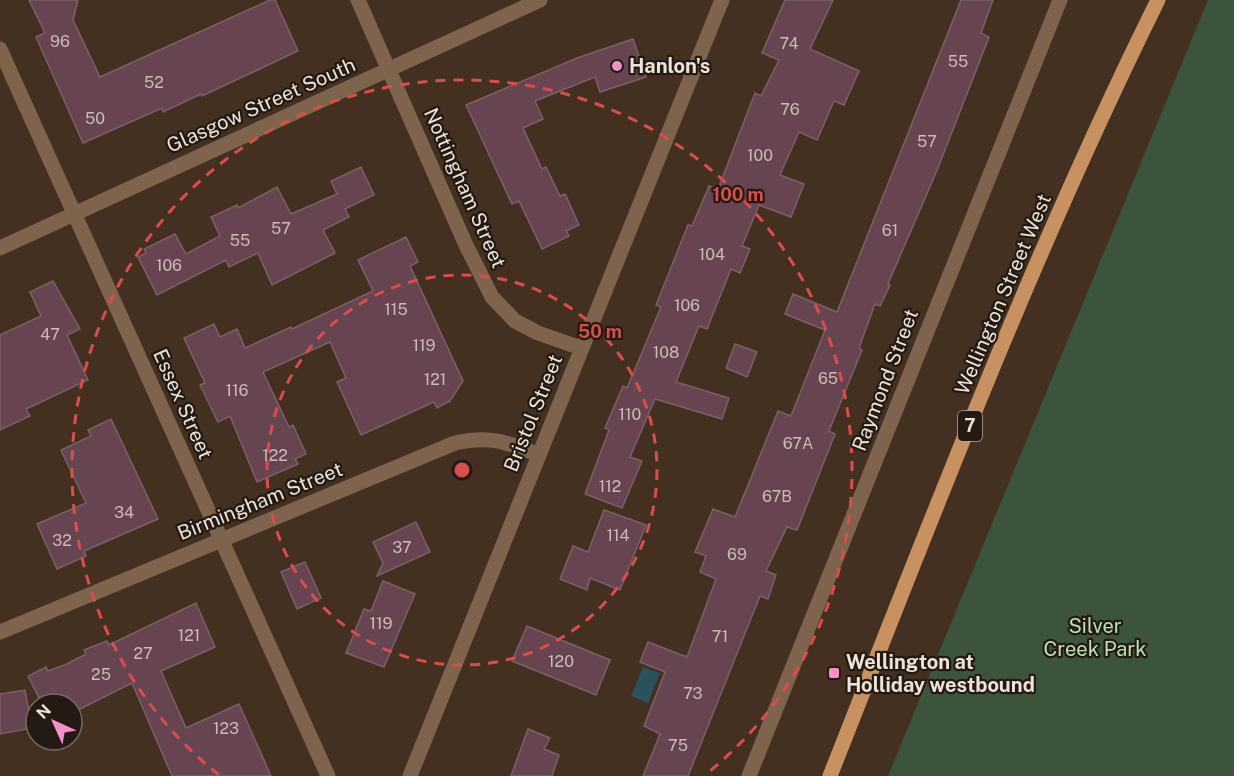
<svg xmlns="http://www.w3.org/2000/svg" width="1234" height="776" font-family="'Public Sans',sans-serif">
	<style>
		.green { fill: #3d543c }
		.water { fill: #2b515e }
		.building { fill: #674550; stroke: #7b6068; stroke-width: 1.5 }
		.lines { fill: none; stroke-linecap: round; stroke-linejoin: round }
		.minor { stroke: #7f644d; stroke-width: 15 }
		.primary { stroke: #c89161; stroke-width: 15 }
		.ring { fill: none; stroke: #db4d4b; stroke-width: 3; stroke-dasharray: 10 8 }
		.poi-dot { fill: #f98fca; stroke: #231a13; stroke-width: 2 }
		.labels { text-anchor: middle; stroke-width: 4.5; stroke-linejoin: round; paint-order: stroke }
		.number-label { font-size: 16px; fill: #ccbbb6 }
		.shield { fill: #231a13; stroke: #b1a69d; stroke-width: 1.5 }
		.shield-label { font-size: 18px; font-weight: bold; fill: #eee2d8 }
		.poi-label { font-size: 20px; font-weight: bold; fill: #eee2d8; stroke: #231a13; text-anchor: start }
		.street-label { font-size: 20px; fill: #eee2d8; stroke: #231a13 }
		.park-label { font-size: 20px; fill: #b7e2b4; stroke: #231a13 }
		.centre { fill: #db4d4b; stroke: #231a13; stroke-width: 3 }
		.ring-label { font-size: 18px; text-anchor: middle; font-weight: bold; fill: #db4d4b; stroke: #231a13; stroke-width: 4.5; stroke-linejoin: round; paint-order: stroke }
	</style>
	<rect width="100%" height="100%" fill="#433021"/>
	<polygon class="green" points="1208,0 1234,0 1234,776 888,776"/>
	<polygon class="water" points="643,667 660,673 648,703 631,696"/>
	<g class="building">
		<polygon points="29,0 78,0 73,20 100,77 270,0 275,0 298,51 202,96 201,94 163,112 162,108 83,143 36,37 45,33"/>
		<polygon points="785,0 833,0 810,49 859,71 844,105 834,101 817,140 799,132 780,175 804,184 791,217 759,205 742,246 750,249 740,273 731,269 707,329 699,326 676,382 729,398 722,419 655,399 630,457 642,461 622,508 585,494 609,430 605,428 623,386 627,388 661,307 656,305 688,225 692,226 709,186 718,189 755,93 761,96 779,60 762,53"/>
		<polygon points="961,0 993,0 981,33 989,37 938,168 888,284 890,285 880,306 875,304 859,348 862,350 829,431 835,434 797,530 787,527 766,571 776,575 768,599 760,596 688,776 643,776 660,734 644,726 665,672 640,662 648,642 687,657 716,579 700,572 706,556 695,552 713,509 735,517 778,411 791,416 825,330 785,314 793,294 837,312"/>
		<polygon points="633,39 646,77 600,92 595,77 535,101 543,119 523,128 542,169 546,167 560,196 565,194 579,225 566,231 569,236 542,249 519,201 512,204 466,105 577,58"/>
		<polygon points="361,167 374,195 345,209 349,217 323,230 335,253 272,285 258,253 229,267 226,260 157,295 138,257 146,253 144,249 175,234 186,254 220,236 211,217 237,205 238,208 277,187 291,214 337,194 331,181"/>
		<polygon points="406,237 418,262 410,266 463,381 450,401 437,408 434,402 361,435 337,382 346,378 330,342 263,372 289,427 293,425 306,454 295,459 298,464 257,482 230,416 218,422 200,385 205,383 184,338 214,324 220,337 237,329 245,348 291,327 292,329 373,291 358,260"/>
		<polygon points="53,281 80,329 67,335 88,380 26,409 30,416 0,430 0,335 41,316 30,292"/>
		<polygon points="735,344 757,352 747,377 726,368"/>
		<polygon points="111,419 158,519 84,551 86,556 57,569 37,524 86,503 61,450 91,436 88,430"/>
		<polygon points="604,510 646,525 620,590 590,578 587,590 560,579 573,546 588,552"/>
		<polygon points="416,522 430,552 377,576 383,563 373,542"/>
		<polygon points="305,562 321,598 297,609 281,572"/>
		<polygon points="383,581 415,594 384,667 346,653 364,609 371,611"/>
		<polygon points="196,603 215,647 161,671 186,728 239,704 271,776 172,776 132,683 72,713 72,704 42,704 28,676 46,667 48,671 67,664 86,654 84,650 107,641 109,645"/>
		<polygon points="527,626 610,660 596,695 512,661"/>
		<polygon points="25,690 32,728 0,734 0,694"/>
		<polygon points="528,729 550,738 544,749 559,755 552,776 511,776"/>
	</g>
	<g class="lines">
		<g class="minor">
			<polyline points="358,0 465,243 492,297 515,321 538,333 581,348"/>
			<polyline points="0,49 328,776"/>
			<polyline points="0,248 540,0"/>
			<path d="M0,632L455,443C490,435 507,442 539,455"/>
			<polyline points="410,776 722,0"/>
			<polyline points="749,776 1060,0"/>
		</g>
		<path class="primary" d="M830,776C933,515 1033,252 1158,0"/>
	</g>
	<g class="ring">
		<circle cx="462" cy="470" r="195"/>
		<path d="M219 775A390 390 0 1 1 705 775"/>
	</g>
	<g class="poi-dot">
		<circle cx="617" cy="66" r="6"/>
		<rect x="828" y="667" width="12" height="12" rx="3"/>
	</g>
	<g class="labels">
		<g class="number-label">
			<text x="60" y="47">96</text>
			<text x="789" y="49">74</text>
			<text x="958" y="67">55</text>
			<text x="154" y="88">52</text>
			<text x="790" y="115">76</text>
			<text x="95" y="124">50</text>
			<text x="927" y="147">57</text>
			<text x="760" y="161">100</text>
			<text x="281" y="234">57</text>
			<text x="890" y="236">61</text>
			<text x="240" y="246">55</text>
			<text x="712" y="260">104</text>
			<text x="169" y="271">106</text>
			<text x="687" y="311">106</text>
			<text x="396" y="315">115</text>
			<text x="50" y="340">47</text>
			<text x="424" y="351">119</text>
			<text x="666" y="358">108</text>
			<text x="828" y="384">65</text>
			<text x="435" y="385">121</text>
			<text x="237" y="396">116</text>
			<text x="630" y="420">110</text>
			<text x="798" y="449">67A</text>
			<text x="275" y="461">122</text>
			<text x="610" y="492">112</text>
			<text x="777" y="502">67B</text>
			<text x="124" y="518">34</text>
			<text x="618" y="541">114</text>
			<text x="62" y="546">32</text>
			<text x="402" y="553">37</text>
			<text x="737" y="560">69</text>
			<text x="381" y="629">119</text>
			<text x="189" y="641">121</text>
			<text x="720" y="642">71</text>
			<text x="143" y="659">27</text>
			<text x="561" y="667">120</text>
			<text x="101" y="680">25</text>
			<text x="693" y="699">73</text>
			<text x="226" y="734">123</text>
			<text x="678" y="751">75</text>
		</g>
		<rect class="shield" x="958" y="411" width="24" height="30" rx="4.5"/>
		<g class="shield-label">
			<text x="970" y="432">7</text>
		</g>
		<g class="poi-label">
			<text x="629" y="73">Hanlon's</text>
			<text x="846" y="669">Wellington at<tspan x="846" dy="23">Holliday westbound</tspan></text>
		</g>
		<g class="street-label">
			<text transform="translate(261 105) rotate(-24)" y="7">Glasgow Street South</text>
			<text transform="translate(465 188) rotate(66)" y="7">Nottingham Street</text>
			<text transform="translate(1003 294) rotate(-67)" y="7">Wellington Street West</text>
			<text transform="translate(885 380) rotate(-69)" y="7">Raymond Street</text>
			<text transform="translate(183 404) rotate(66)" y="7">Essex Street</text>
			<text transform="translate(533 413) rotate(-68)" y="7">Bristol Street</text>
			<text transform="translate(260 501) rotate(-22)" y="7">Birmingham Street</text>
		</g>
		<g class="park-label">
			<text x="1095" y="633">Silver<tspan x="1095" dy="23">Creek Park</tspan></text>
		</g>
	</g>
	<circle cx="462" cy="470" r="9" class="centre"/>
	<g class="ring-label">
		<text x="738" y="201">100 m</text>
		<text x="600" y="338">50 m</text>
	</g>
	<g transform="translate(54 722) rotate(315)"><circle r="28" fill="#231a13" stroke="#746a62" stroke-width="1.5"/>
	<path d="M0-4.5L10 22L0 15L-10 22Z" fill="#f98fca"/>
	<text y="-9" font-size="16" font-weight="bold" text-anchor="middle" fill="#eee2d8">N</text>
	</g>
</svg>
